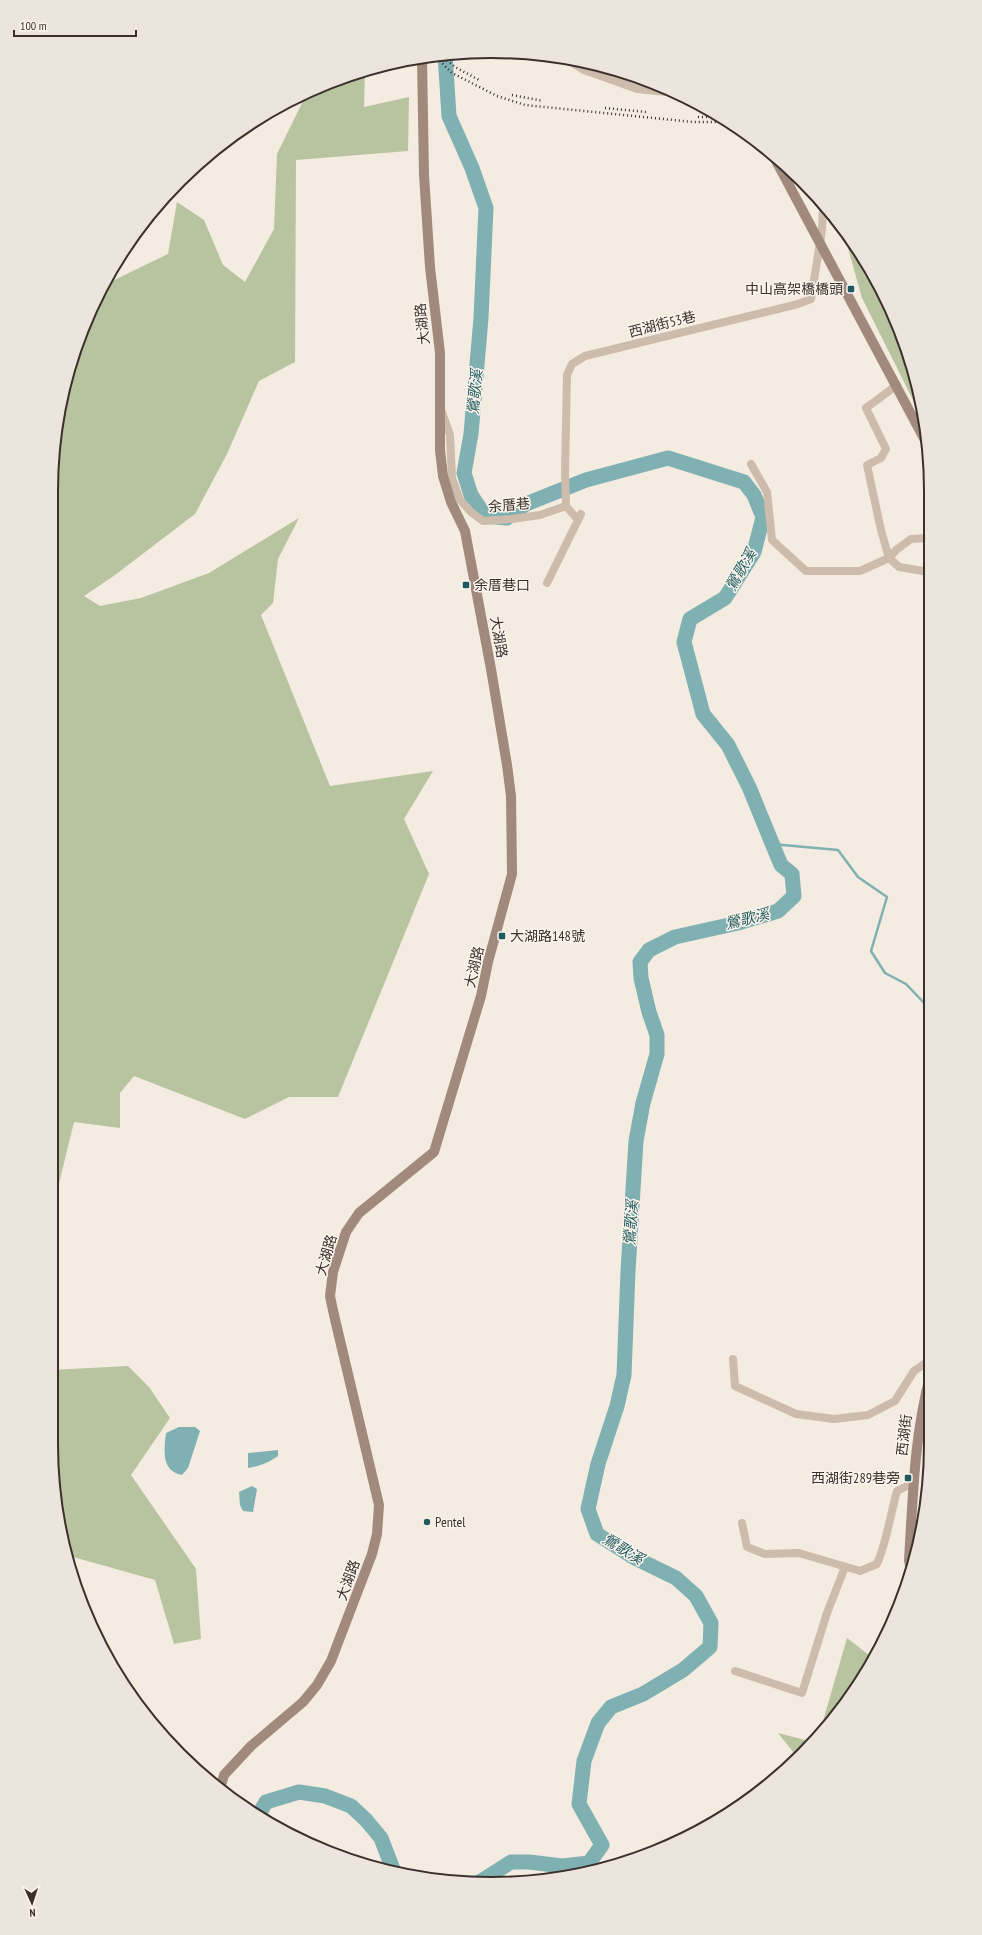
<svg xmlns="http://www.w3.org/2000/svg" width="982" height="1935" font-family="'PT Sans Narrow','Noto Sans TC',sans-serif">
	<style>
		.green { fill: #b8c4a0 }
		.water { fill: #7fb0b2 }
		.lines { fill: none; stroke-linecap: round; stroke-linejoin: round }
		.stream { stroke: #7fb0b2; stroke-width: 2.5 }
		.river { stroke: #7fb0b2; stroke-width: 15 }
		.street { stroke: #cdbbac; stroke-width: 8 }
		.secondary { stroke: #a18a7d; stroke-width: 10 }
		.rail { stroke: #3b302b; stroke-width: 2.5; stroke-dasharray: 1 3; stroke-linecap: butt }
		.poi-dot { fill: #1f5a5e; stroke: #fbf5ee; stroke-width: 1.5 }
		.labels { text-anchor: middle; stroke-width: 3; stroke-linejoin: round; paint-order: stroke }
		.poi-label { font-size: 14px; fill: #3b302b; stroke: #fbf5ee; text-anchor: start }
		.street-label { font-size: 14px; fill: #3b302b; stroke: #fbf5ee }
		.water-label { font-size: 15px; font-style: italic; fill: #1f5a5e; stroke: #fbf5ee }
		.rim { fill: none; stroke: #3b302b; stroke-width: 2 }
	</style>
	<rect width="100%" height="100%" fill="#f4ebe1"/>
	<g class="green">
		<polygon points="365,71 364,107 409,97 408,151 296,160 295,362 259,381 227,454 195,514 115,575 84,596 100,606 141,598 209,573 299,518 278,559 273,603 261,615 330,786 433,771 404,819 429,874 338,1097 289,1097 245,1119 134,1076 120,1093 120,1128 74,1122 54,1204 51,1203 52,462 66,377 96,297 106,282 106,284 168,254 177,202 204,220 223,265 245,282 274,229 277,154 307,93 349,74"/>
		<polygon points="842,227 898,323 925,424 862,298"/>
		<path d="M128,1366L149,1387L170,1418L131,1475L196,1569L201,1639L174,1644L155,1580L66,1555C50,1495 51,1431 51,1370Z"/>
		<polygon points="847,1638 874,1659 857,1689 819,1735"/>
		<polygon points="778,1733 813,1742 798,1758"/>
	</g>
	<g class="water">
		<path d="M179,1427H195L200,1431L188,1468L182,1475C161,1471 164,1450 166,1433Z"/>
		<path d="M278,1450V1456C268,1463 260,1466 248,1468V1453Z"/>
		<polygon points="252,1486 257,1489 253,1512 243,1511 240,1505 239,1492"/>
	</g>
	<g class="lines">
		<polyline class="stream" points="772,844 838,850 858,877 887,897 871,951 885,973 906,984 929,1008"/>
		<g class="river">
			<polyline points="445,54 449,116 472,168 486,208 481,318 471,434 464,473 471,495 485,516 507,518 526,504 586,480 668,458 744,482 754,495 763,517 754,552 725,598 690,619 684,642 703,714 728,745 749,787 781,865 792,874 794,896 778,911 738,923 675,937 649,950 640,962 641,978 649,1012 657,1035 657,1054 643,1103 636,1141 628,1271 624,1375 617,1406 598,1464 588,1509 597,1534 633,1557 676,1578 696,1596 711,1623 710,1647 683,1670 643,1694 611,1707 598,1723 584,1761 579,1804 602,1845 589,1863 562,1866 529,1862 511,1862 478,1883"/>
			<polyline points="258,1816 266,1802 299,1792 325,1796 351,1806 366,1820 381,1838 394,1872"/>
		</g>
		<g class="street">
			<polyline points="568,60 584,70 637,89 677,93"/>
			<polyline points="897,385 866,408 886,449 881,458 867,465 881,530 889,558 899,567 923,571 928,569"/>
			<polyline points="442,412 450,435 452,478 460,500 471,512 483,521 512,519 540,515 566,506"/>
			<polyline points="751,464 767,492 772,540 806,571 860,571 889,558 896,550 911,539 928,538"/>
			<polyline points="578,520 566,506 565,472 567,375 572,364 585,356 798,304 811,299 822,230 823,206"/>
			<polyline points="547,583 581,514"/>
			<polyline points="733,1359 735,1386 796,1414 834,1419 868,1415 895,1401 914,1371 930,1360"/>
			<path d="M742,1523L747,1547L765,1554L799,1553L860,1571L877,1564C887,1541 890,1516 897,1491L913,1483"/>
			<polyline points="735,1671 802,1693 827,1613 845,1567"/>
		</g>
		<g class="secondary">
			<polyline points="774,157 927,444"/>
			<path d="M911,1571L909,1560C913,1496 914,1438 930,1376"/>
			<polyline points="220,1789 224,1775 251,1746 303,1702 317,1685 331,1661 372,1554 377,1534 379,1505 334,1315 330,1296 333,1272 346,1232 359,1213 434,1152 481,996 488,962 512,874 511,796 507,765 491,669 465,531 451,502 443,476 440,450 440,353 430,267 424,175 422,58"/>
		</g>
		<g class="rail">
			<polyline points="434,55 452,73 497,96 525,105 693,122 727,122"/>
			<polyline points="441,55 455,67 479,80"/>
			<polyline points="512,95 543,101"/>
			<polyline points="605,108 646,112"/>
			<polyline points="698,117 718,117"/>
		</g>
	</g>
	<g class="poi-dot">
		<rect x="847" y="285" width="8" height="8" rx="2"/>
		<rect x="462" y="581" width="8" height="8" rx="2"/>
		<rect x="498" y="932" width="8" height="8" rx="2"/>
		<rect x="904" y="1474" width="8" height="8" rx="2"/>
		<circle cx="427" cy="1522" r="4"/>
	</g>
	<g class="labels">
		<g class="poi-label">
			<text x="843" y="294" text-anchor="end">中山高架橋橋頭</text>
			<text x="474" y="590">余厝巷口</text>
			<text x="510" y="941">大湖路148號</text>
			<text x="900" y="1483" text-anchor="end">西湖街289巷旁</text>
			<text x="435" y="1527">Pentel</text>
		</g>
		<g class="street-label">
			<text transform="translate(422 324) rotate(-96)" y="5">大湖路</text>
			<text transform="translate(662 324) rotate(-14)" y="5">西湖街53巷</text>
			<text transform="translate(509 505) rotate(-5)" y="5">余厝巷</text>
			<text transform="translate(499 637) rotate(80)" y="5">大湖路</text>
			<text transform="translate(474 967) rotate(-77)" y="5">大湖路</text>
			<text transform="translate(326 1255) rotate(-74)" y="5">大湖路</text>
			<text transform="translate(904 1435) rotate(-83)" y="5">西湖街</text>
			<text transform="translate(348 1580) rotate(-70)" y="5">大湖路</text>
		</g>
		<g class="water-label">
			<text transform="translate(475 392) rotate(-85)" y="5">鶯歌溪</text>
			<text transform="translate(741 570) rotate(-60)" y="5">鶯歌溪</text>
			<text transform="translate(747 919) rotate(-14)" y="5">鶯歌溪</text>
			<text transform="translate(631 1223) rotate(-86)" y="5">鶯歌溪</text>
			<text transform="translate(623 1549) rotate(31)" y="5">鶯歌溪</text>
		</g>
	</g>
	<path d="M0 0H982V1935H0ZM491 58H491A433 433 0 0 1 924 491V1444A433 433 0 0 1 491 1877H491A433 433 0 0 1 58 1444V491A433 433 0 0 1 491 58Z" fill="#ece5de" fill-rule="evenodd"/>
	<path class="rim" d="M491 58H491A433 433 0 0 1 924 491V1444A433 433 0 0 1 491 1877H491A433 433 0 0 1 58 1444V491A433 433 0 0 1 491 58Z"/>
	<g transform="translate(32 1903) rotate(177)" stroke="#fbf5ee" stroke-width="3" paint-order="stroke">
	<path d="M0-3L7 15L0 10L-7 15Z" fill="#3b302b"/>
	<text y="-6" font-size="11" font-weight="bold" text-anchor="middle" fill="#3b302b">N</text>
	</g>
	<path d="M14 30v6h122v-6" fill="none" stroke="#3b302b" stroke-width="2"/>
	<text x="20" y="30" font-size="12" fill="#3b302b" stroke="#fbf5ee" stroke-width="3" paint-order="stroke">100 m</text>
</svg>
